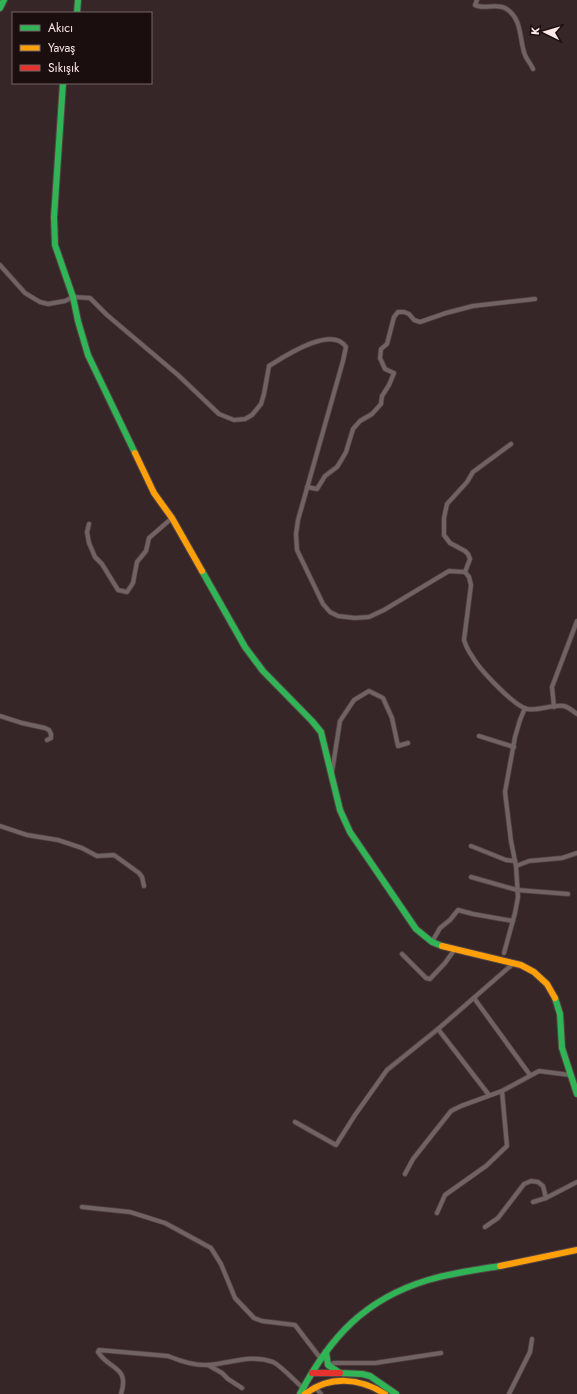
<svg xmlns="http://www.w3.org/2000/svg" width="577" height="1394" font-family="Jost,sans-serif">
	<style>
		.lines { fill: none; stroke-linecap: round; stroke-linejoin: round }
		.street-casing { stroke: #524344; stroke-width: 5.5 }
		.fast-casing { stroke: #524344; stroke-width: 8 }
		.slow-casing { stroke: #524344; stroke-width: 8 }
		.jam-casing { stroke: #524344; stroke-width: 8 }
		.street { stroke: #716364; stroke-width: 4 }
		.fast { stroke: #30b455; stroke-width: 6 }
		.slow { stroke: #ff9f0a; stroke-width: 6 }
		.jam { stroke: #e5322d; stroke-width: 6 }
	</style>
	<rect width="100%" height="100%" fill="#372627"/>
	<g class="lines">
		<g class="street-casing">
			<g id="street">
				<path d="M477,0L475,5C484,10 495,3 505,8C523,18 519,40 525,55C527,60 531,64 533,69"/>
				<path d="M0,265L25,293L40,302L48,304L65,301L73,297L90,298L107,315L178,375L219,414L234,420L245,419L252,415L261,404L264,394L269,366C285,356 332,325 346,347L343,361L298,520L296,534L297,550L323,604L330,612L338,616L355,618L369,617L384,610L449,571L465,572L469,577L471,585L464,640C466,646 468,651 472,656C479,669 514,706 527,709C540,711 552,704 564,706C568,707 573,711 577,714"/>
				<polyline points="307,487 317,489 325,476 337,467 342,459 346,452 353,429 360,421 372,414 381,404 382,396 389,385 394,373 385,369 380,358 381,349 387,344 394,317 398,312 404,312 409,314 414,320 420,322 446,313 473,306 535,299"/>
				<polyline points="89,524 87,532 89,543 95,557 102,564 118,590 127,592 133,583 137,562 146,551 149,538 172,518"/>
				<polyline points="465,572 470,559 468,554 465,551 450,543 444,535 444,518 447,504 467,482 473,472 511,444"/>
				<polyline points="554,707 552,687 577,621"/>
				<polyline points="0,716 22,723 45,728 49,730 51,734 51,738 47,740"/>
				<polyline points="479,736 514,747"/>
				<polyline points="332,772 340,721 354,700 369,691 383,698 392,718 398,746 408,743"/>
				<polyline points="0,826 27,835 58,840 82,848 97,856 114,855 139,873 142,877 144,886"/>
				<polyline points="471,846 506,860 515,861"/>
				<polyline points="516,866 529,861 562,858 577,853"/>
				<polyline points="471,877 517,890 568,894"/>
				<polyline points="432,942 440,928 450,920 458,910 473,914 513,921"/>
				<polyline points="504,953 515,913 518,897 516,866 511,841 505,792 515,737 520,720 525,708"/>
				<polyline points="402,954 426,978 430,979 445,963 455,949"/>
				<polyline points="474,998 530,1075"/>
				<polyline points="438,1029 489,1095"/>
				<polyline points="295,1122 336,1145 355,1115 387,1070 438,1029 514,963"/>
				<polyline points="405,1174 413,1159 451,1111 461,1106 502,1091 539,1071 570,1075"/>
				<polyline points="533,1202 546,1198"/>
				<polyline points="82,1207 130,1212 165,1223 211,1248 221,1264 235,1298 254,1318 262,1321 295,1325 321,1359"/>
				<polyline points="437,1213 445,1195 486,1166 507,1146 502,1091"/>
				<polyline points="485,1227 498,1218 524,1184 531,1181 538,1182 543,1186 546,1198 577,1182"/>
				<polyline points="208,1365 222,1373 228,1379 242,1388"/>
				<polyline points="328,1365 335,1363 375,1363 441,1353"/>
				<polyline points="315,1387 321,1394"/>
				<path d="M121,1394C130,1366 109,1370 98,1352L99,1350L168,1356C180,1361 195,1366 209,1365C231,1363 251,1354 273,1362C280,1365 296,1382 303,1388"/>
				<polyline points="509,1394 530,1352 532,1339"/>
			</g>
		</g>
		<g class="fast-casing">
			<g id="fast">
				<polyline points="0,8 4,0"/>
				<polyline points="77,13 78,0"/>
				<polyline points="63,83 54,217 55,245 73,297 78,321 88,355 135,453"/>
				<polyline points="202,571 245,647 263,671 312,721 321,732 340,810 350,832 416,929 432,942 442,946"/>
				<polyline points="555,998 560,1014 562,1048 577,1094"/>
				<polyline points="326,1352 328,1365 340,1373 362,1374 370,1376 396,1394"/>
				<path d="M300,1394C330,1337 365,1299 428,1280C452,1273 476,1270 500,1266"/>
			</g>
		</g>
		<g class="slow-casing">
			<g id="slow">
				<polyline points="135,453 154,493 172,518 202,571"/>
				<polyline points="442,946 521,965 534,972 547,984 555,998"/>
				<polyline points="500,1266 577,1250"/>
				<path d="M305,1394C330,1375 360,1378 385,1394"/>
			</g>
		</g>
		<g class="jam-casing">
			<polyline id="jam" points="312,1373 340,1373"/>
		</g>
		<use href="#street" class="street"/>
		<use href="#fast" class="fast"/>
		<use href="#slow" class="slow"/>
		<use href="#jam" class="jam"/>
	</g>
	<rect x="12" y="12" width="140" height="72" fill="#1b0e0f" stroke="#756566"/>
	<rect x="20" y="25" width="20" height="6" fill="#30b455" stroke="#756566"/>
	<text x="48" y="32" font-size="12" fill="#fde8e8">Akıcı</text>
	<rect x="20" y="45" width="20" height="6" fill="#ff9f0a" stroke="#756566"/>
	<text x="48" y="52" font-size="12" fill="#fde8e8">Yavaş</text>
	<rect x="20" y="65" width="20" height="6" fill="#e5322d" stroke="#756566"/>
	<text x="48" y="72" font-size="12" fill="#fde8e8">Sıkışık</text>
	<g transform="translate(545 32) rotate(275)" stroke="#1b0e0f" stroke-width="3" paint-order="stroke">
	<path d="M0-3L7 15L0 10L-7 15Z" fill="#fde8e8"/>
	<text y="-6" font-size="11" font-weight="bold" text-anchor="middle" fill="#fde8e8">K</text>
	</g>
</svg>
